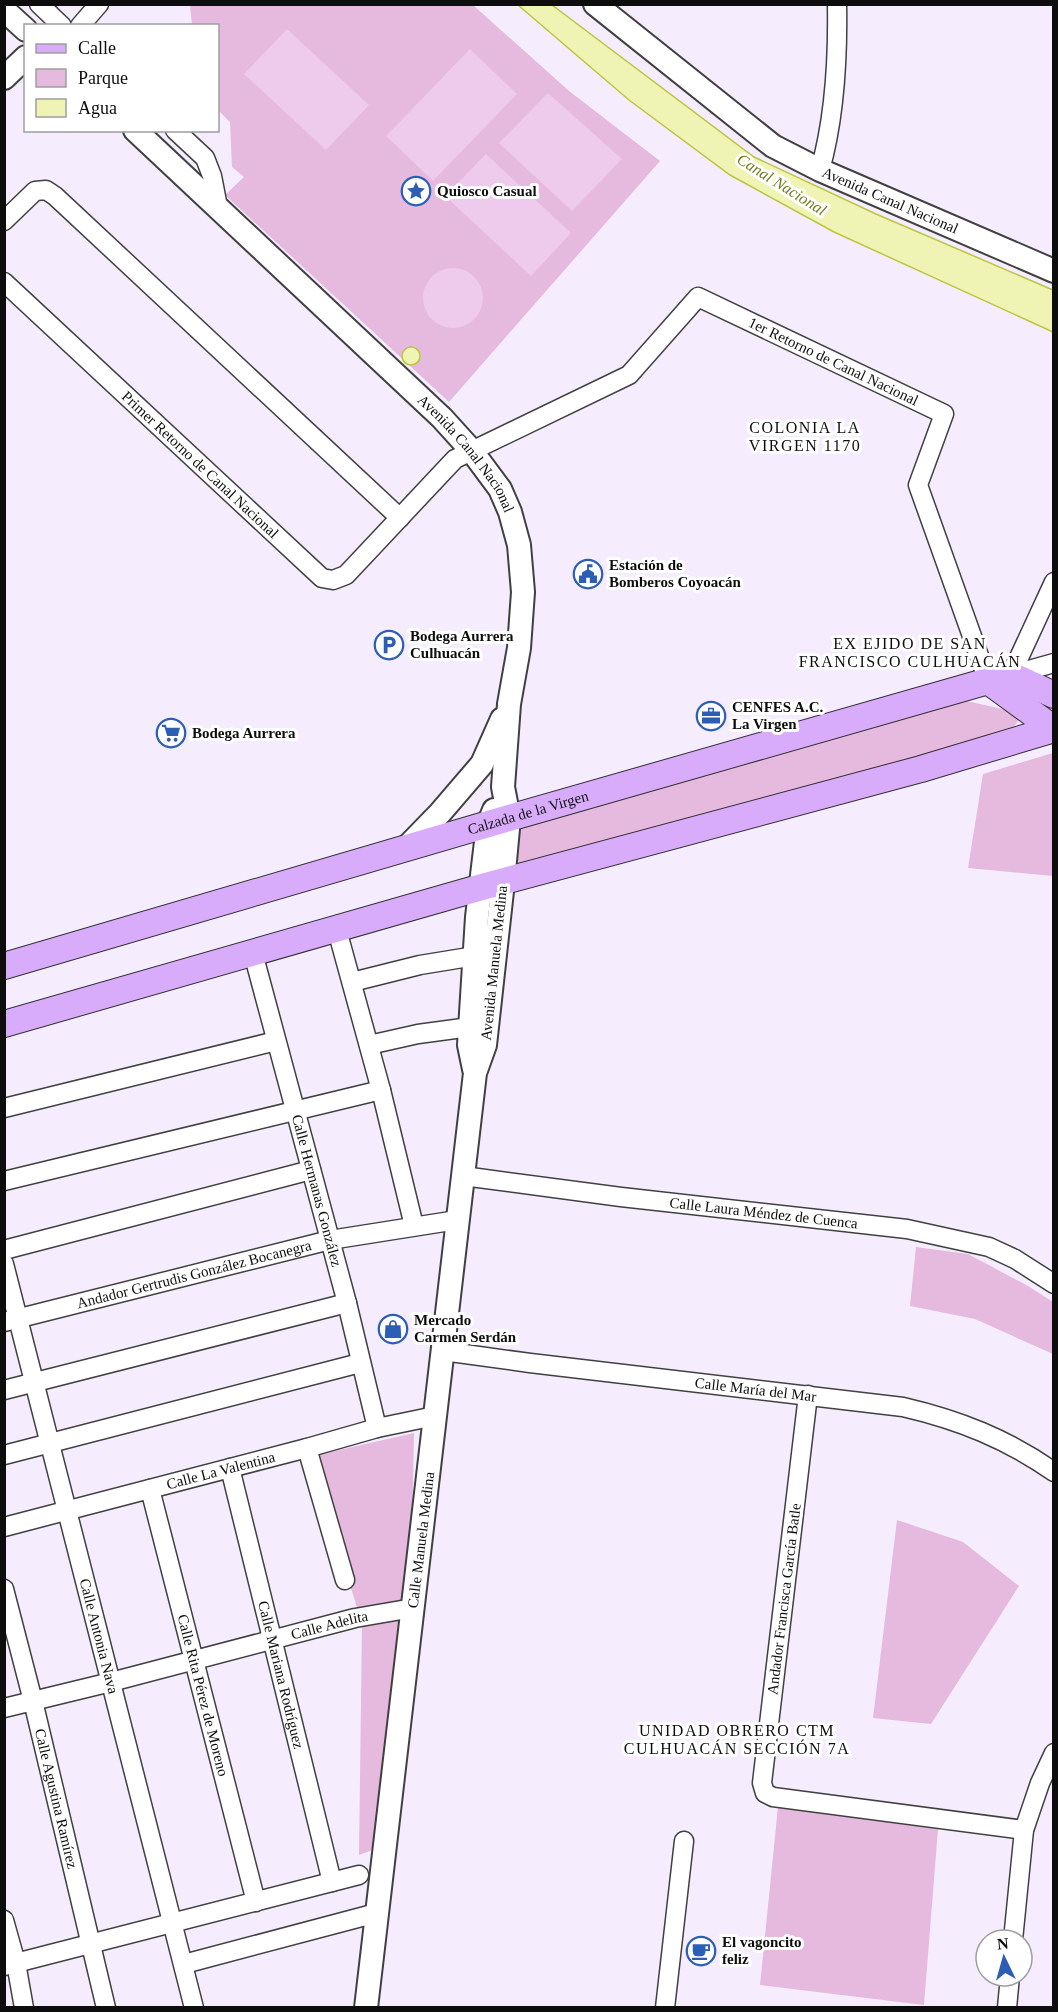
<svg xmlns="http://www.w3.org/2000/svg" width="1058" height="2012" font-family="'Times New Roman',serif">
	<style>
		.green { fill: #e6b9df }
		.pitch { fill: #eecaed }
		.water { fill: #eff3b4; stroke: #bbc63f; stroke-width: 1.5 }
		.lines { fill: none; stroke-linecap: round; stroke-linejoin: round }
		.minor-casing { stroke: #404040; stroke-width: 21 }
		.tertiary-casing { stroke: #404040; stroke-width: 26 }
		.secondary-casing { stroke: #2f2f2f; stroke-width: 28 }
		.minor { stroke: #fff; stroke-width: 18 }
		.tertiary { stroke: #fff; stroke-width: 22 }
		.secondary { stroke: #d9abfb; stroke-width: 26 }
		.labels { text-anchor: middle; stroke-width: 6; stroke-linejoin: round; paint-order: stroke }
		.poi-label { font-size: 15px; font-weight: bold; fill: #0d0d0d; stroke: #fff; text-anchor: start }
		.street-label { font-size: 15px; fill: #0d0d0d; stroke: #fff }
		.water-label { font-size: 16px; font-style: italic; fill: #717d1b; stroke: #fff }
		.neighbourhood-label { font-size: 16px; letter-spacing: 1.5px; fill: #0d0d0d; stroke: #fff }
	</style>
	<rect width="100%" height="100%" fill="#f5edfe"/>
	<g class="green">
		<polygon points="190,5 473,5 569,91 660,161 449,402 225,195 244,177 232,167 230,122 218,110 218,26 192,25"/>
		<polygon points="967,701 1024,714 1011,730 512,873 514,825"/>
		<polygon points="1053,753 1053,876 968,868 983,774"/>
		<polygon points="916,1247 968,1254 1028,1286 1053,1302 1053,1354 975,1319 910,1306"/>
		<polygon points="414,1433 411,1579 378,1848 359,1855 362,1623 348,1579 317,1455"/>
		<polygon points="897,1520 963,1542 1019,1586 931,1724 873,1718"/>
		<polygon points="778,1807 938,1829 924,2005 760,1985"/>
	</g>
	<g class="pitch">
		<polygon points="287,29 369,105 326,150 244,74"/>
		<polygon points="470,49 517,94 433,181 386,136"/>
		<polygon points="548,93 622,159 572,211 499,143"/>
		<polygon points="486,154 571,233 531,276 445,196"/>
		<circle cx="453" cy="298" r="30"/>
	</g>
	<g class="water">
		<polygon points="518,5 552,5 754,157 876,214 1053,290 1053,332 834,232 730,175 629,100"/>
		<circle cx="411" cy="356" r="9"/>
	</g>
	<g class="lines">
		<g class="minor-casing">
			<g id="minor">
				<polyline points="39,4 62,26"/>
				<polyline points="80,26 99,4"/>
				<polyline points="175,130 205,158 212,176 218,207"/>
				<path d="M820,170C835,117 838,59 837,4"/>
				<polyline points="4,221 35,191 46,190 55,196 400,518"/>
				<path id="s1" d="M4,282L322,578L333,580L346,575L455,459L629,375L698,297L944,414L918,485L988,681"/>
				<polyline points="1011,675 1054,582"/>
				<polyline points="1011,675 1054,663"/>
				<polyline points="337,930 381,1090 414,1226"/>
				<path id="s2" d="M253,953L347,1303L377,1428"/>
				<polyline points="352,982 420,965 475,956"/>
				<polyline points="369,1045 418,1034 470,1027"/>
				<polyline points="4,1108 276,1041"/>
				<path id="s3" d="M463,1176L621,1197L907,1229L989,1247L1015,1259L1054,1284"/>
				<polyline points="4,1181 381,1090"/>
				<polyline points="4,1250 311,1170"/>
				<path id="s4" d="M4,1264L194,2008"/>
				<path id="s5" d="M4,1322L330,1240L457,1220"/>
				<path id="s6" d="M443,1351L530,1363L903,1407C959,1420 1007,1439 1054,1472"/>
				<polyline points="4,1390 347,1303"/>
				<polyline points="808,1395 762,1783 765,1793 773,1797 1024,1830"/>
				<polyline points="307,1448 345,1580"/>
				<polyline points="4,1455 360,1363"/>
				<path id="s7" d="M230,1468L332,1882"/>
				<path id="s8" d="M150,1489L256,1902"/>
				<path id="s9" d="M4,1527L307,1448L377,1428L435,1416"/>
				<path id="s10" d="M4,1589L33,1701L106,2008"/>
				<path id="s11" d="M4,1708L111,1682L355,1618L413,1608"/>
				<polyline points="4,1920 16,1963 24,2008"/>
				<polyline points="1013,1940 1024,1830 1040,1783 1054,1753"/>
				<polyline points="184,1964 369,1915"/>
				<polyline points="4,1966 359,1875"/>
				<polyline points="665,2008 684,1841"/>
				<polyline points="1007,2008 1010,1976"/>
			</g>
		</g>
		<g class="tertiary-casing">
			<g id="tertiary">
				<path id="s12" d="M595,4L773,146L820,170L1054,271"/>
				<polyline points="4,10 26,30"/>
				<polyline points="4,78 26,57"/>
				<path id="s13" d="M135,130L442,418L471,450L500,489L510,512L519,545L523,592L519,648L509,704L503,787L509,818L503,882L485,1045L475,1073L366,2008"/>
				<polyline points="405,849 440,813 482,764 502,719"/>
				<polyline points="474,1069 469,1045 477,917 488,825 494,810"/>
			</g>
		</g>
		<g class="secondary-casing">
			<g id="secondary">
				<polyline points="988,681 1054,729"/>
				<path id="s14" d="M4,966L509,818L988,681L1011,675L1054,695"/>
				<polyline points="4,1024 482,887 921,769 1054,729"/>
			</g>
		</g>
		<use href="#minor" class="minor"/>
		<use href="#tertiary" class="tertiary"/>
		<use href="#secondary" class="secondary"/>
	</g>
	<defs>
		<g id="sight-ring" transform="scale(1.5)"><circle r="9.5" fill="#fff" stroke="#2c5eb5" stroke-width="1.5"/><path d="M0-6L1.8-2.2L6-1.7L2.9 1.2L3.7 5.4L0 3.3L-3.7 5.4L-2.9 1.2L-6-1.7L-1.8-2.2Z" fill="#2c5eb5"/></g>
		<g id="civic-ring" transform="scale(1.5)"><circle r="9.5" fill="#fff" stroke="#2c5eb5" stroke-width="1.5"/><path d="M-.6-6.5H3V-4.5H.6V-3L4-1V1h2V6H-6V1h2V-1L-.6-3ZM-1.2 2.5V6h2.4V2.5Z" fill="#2c5eb5"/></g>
		<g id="parking-ring" transform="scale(1.5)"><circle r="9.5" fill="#fff" stroke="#2c5eb5" stroke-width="1.5"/><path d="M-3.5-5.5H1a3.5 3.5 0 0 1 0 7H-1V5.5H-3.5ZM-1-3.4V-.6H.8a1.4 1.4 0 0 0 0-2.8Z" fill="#2c5eb5"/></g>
		<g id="office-ring" transform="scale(1.5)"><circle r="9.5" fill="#fff" stroke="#2c5eb5" stroke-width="1.5"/><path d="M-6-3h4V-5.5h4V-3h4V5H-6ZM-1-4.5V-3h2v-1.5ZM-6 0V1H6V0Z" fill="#2c5eb5"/></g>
		<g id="supermarket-ring" transform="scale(1.5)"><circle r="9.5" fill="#fff" stroke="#2c5eb5" stroke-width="1.5"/><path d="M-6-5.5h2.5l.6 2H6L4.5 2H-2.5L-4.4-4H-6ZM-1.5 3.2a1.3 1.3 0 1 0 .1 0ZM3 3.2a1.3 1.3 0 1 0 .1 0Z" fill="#2c5eb5"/></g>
		<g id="shop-ring" transform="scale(1.5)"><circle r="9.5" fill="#fff" stroke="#2c5eb5" stroke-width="1.5"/><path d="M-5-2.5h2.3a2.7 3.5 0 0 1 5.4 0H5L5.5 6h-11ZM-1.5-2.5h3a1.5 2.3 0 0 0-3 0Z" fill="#2c5eb5"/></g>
		<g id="cafe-ring" transform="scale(1.5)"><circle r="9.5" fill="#fff" stroke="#2c5eb5" stroke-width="1.5"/><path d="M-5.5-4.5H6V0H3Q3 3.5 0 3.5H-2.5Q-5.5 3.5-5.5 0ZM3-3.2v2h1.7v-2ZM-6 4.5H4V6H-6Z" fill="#2c5eb5"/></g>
	</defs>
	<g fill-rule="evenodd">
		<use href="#sight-ring" x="416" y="191"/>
		<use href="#civic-ring" x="588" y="574"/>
		<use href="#parking-ring" x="389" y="645"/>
		<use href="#office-ring" x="711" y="716"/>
		<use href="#supermarket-ring" x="171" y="733"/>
		<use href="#shop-ring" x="393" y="1329"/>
		<use href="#cafe-ring" x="701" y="1951"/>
	</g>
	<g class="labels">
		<g class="poi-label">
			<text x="437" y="196">Quiosco Casual</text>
			<text x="609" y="570">Estación de<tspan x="609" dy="17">Bomberos Coyoacán</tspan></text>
			<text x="410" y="641">Bodega Aurrera<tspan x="410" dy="17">Culhuacán</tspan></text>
			<text x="732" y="712">CENFES A.C.<tspan x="732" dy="17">La Virgen</tspan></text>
			<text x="192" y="738">Bodega Aurrera</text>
			<text x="414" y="1325">Mercado<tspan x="414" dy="17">Carmen Serdán</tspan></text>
			<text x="722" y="1947">El vagoncito<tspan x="722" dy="17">feliz</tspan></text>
		</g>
		<g class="street-label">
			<text dy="5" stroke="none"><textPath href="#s12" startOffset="357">Avenida Canal Nacional</textPath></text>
			<text dy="5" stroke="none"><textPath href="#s1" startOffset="1066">1er Retorno de Canal Nacional</textPath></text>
			<text dy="5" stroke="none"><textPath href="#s13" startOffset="464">Avenida Canal Nacional</textPath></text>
			<text dy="5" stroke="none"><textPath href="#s1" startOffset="268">Primer Retorno de Canal Nacional</textPath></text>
			<text dy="5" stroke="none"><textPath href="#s14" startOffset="546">Calzada de la Virgen</textPath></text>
			<text transform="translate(494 963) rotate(-84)" y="5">Avenida Manuela Medina</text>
			<text dy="5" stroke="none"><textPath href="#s2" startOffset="246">Calle Hermanas González</textPath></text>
			<text dy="5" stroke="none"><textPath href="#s3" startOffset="303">Calle Laura Méndez de Cuenca</textPath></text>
			<text dy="5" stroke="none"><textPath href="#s5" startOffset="196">Andador Gertrudis González Bocanegra</textPath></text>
			<text dy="5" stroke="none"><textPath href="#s6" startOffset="315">Calle María del Mar</textPath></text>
			<text dy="5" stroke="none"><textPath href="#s9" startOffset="224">Calle La Valentina</textPath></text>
			<text transform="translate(421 1540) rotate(-83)" y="5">Calle Manuela Medina</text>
			<text transform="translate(784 1599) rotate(-83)" y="5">Andador Francisca García Batle</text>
			<text dy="5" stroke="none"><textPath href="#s11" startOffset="336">Calle Adelita</textPath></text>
			<text dy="5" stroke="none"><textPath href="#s4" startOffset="384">Calle Antonia Nava</textPath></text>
			<text dy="5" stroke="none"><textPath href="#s7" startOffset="213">Calle Mariana Rodríguez</textPath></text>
			<text dy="5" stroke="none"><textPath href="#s8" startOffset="213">Calle Rita Pérez de Moreno</textPath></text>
			<text dy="5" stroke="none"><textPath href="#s10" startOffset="216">Calle Agustina Ramírez</textPath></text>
		</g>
		<g class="water-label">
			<text transform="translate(782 184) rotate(32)" y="6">Canal Nacional</text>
		</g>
		<g class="neighbourhood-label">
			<text x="805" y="433">COLONIA LA<tspan x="805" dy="18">VIRGEN 1170</tspan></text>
			<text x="910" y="649">EX EJIDO DE SAN<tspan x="910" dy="18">FRANCISCO CULHUACÁN</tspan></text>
			<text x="737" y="1736">UNIDAD OBRERO CTM<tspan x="737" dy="18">CULHUACÁN SECCIÓN 7A</tspan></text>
		</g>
	</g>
	<rect width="1058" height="2012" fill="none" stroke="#0d0d0d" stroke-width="12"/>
	<rect x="24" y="24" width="195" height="108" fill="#ffffff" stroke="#9e9e9e" stroke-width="1.5"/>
	<rect x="36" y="44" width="30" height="9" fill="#d9abfb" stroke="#9e9e9e" stroke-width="1.5"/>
	<text x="78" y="54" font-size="18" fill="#0d0d0d">Calle</text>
	<rect x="36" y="69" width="30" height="18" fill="#e6b9df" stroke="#9e9e9e" stroke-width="1.5"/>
	<text x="78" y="84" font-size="18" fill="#0d0d0d">Parque</text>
	<rect x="36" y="99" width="30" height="18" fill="#eff3b4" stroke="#9e9e9e" stroke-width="1.5"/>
	<text x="78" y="114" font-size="18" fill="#0d0d0d">Agua</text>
	<g transform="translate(1004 1958) rotate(355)"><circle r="28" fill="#ffffff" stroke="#9e9e9e" stroke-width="1.5"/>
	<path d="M0-4.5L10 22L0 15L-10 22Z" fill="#2c5eb5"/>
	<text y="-9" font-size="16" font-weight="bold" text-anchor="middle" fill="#0d0d0d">N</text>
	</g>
</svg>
